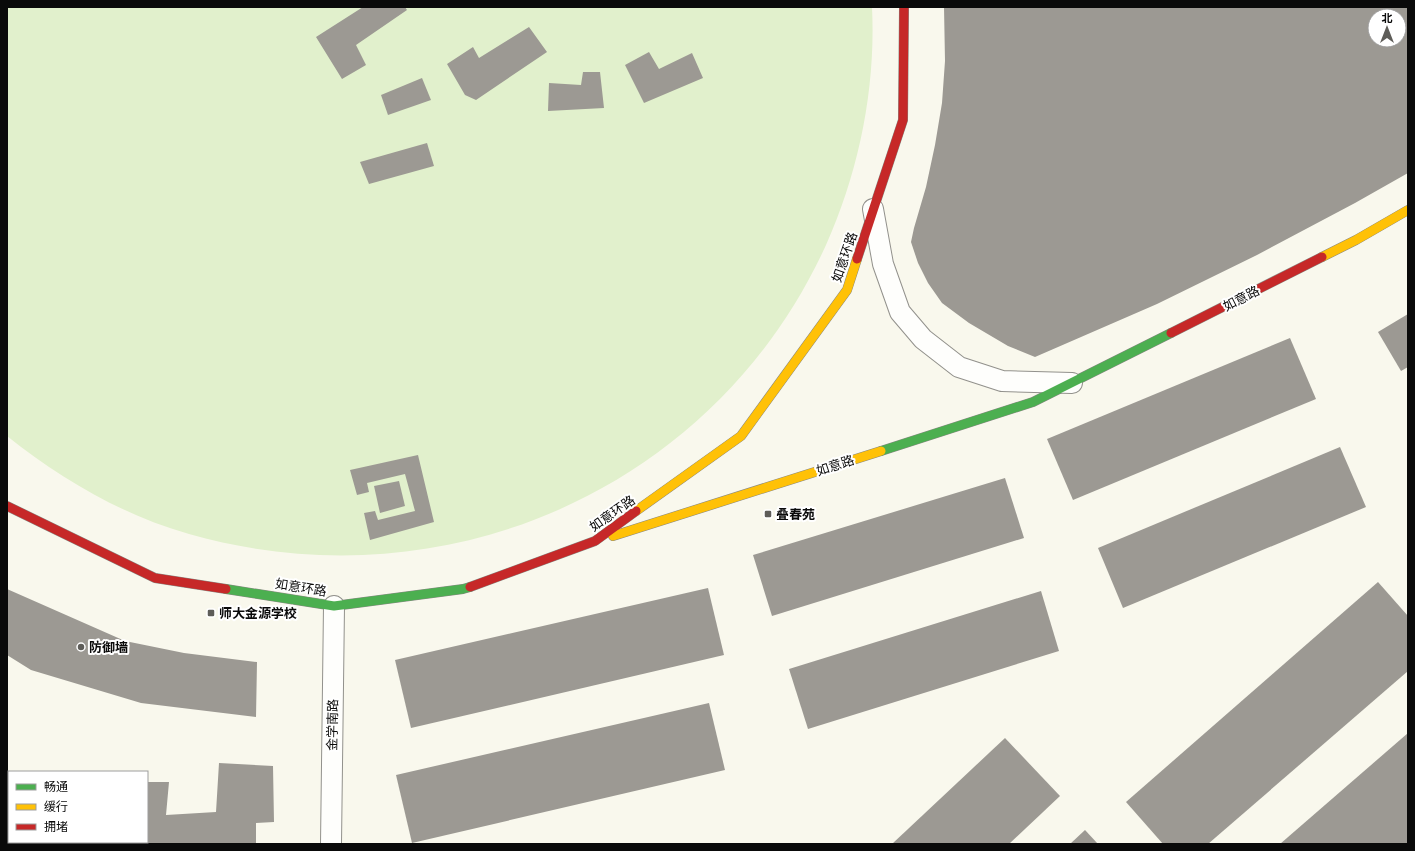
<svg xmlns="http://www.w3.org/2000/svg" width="1415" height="851" font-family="Merriweather,'Noto Sans SC',serif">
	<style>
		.green { fill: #e1f0cc }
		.building { fill: #9c9993; fill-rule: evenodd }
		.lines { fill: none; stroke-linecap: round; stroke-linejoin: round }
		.street-casing { stroke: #92918c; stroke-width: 22 }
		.fast-casing { stroke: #888883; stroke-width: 10 }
		.slow-casing { stroke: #888883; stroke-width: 10 }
		.jam-casing { stroke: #888883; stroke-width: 10 }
		.street { stroke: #fefefc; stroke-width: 20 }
		.fast { stroke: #4caf50; stroke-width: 9 }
		.slow { stroke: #ffc107; stroke-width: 9 }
		.jam { stroke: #c62828; stroke-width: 9 }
		.poi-dot { fill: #5e5d59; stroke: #fff; stroke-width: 1.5 }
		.labels { text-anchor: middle; stroke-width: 4; stroke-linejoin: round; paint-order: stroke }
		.street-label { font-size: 13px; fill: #0a0a0a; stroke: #fff }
		.poi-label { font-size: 13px; font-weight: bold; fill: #0a0a0a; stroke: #fff; text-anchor: start }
	</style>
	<rect width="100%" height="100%" fill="#f9f8ed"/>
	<path class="green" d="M7,7H872C876,88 859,171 826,245C715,489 445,607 189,534C122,515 61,479 7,436Z"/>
	<g class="building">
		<polygon points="363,7 405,7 407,10 356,45 366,65 342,79 316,37"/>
		<path d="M944,7H1408V173L1355,203L1257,255L1157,304L1035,357L1008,346L969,323L942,303L928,283L918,263L911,242L914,228L926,187L935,145L942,103L945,61ZM1375,16H1399V40H1375Z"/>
		<polygon points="529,27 547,52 476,100 465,95 447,64 473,47 479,58"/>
		<polygon points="649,52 659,69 692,53 703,78 644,103 625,65"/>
		<polygon points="583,72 600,72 604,108 548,111 549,83 581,85"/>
		<polygon points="422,78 431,100 388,115 381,95"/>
		<polygon points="427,143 434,166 369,184 360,162"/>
		<polygon points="1408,314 1408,367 1401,371 1378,332"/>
		<polygon points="1290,338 1316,399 1073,500 1047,439"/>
		<polygon points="1340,447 1366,507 1123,608 1098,548"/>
		<polygon points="418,455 434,522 370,540 364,513 375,511 378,520 415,511 405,474 367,483 369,492 357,495 350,470"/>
		<polygon points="1005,478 1024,538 772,616 753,555"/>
		<polygon points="399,481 405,506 380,513 374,486"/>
		<polygon points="1378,582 1408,616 1408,671 1208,844 1163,844 1126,802"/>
		<polygon points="708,588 724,655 411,728 395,660"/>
		<polygon points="7,589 125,641 184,653 257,662 256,717 141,703 31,670 7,655"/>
		<polygon points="1041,591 1059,651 808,729 789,669"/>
		<polygon points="709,703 725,770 412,843 396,775"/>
		<polygon points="1408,733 1408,844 1280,844"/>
		<polygon points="1005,738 1060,796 1009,844 892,844"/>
		<polygon points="219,763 273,766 274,822 256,823 256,844 76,844 76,842 147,842 147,782 169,782 166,815 216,812"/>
		<polygon points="1085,830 1098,844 1070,844"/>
	</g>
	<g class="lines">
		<g class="street-casing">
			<g id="street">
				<polyline points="873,209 883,264 900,312 923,339 959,367 1002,381 1072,383"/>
				<polyline points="331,844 334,606"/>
			</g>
		</g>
		<g class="fast-casing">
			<g id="fast">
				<polyline points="881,451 1033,402 1171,333"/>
				<polyline points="226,589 334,606 463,589 470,587"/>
			</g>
		</g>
		<g class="slow-casing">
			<g id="slow">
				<polyline points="1322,257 1356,240 1408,210"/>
				<polyline points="636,511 741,436 847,290 857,259"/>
				<polyline points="613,536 881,451"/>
			</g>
		</g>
		<g class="jam-casing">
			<g id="jam">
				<polyline points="857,259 903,120 904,7"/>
				<polyline points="1171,333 1322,257"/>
				<polyline points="7,506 155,578 226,589"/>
				<polyline points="470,587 595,541 636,511"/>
			</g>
		</g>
		<use href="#street" class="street"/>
		<use href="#fast" class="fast"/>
		<use href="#slow" class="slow"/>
		<use href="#jam" class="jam"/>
	</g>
	<g class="poi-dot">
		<rect x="764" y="510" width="8" height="8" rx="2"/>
		<rect x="207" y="609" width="8" height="8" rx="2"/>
		<circle cx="81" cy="647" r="4"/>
	</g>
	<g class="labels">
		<g class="street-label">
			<text transform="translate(844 257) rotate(-71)" y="5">如意环路</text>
			<text transform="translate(1241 298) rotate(-27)" y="5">如意路</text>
			<text transform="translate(835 465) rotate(-18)" y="5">如意路</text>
			<text transform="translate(612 513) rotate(-35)" y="5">如意环路</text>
			<text transform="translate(301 587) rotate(9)" y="5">如意环路</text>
			<text transform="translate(332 725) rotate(-89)" y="5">金学南路</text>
		</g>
		<g class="poi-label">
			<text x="776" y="519">叠春苑</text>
			<text x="219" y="618">师大金源学校</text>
			<text x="89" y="652">防御墙</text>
		</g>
	</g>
	<rect width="1415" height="851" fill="none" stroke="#0a0a0a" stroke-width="16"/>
	<rect x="8" y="771" width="140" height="72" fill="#ffffff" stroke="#9d9d9d"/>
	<rect x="16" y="784" width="20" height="6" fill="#4caf50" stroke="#9d9d9d"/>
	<text x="44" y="791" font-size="12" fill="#0a0a0a">畅通</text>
	<rect x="16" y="804" width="20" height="6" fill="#ffc107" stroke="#9d9d9d"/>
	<text x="44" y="811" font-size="12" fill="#0a0a0a">缓行</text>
	<rect x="16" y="824" width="20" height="6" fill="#c62828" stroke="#9d9d9d"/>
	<text x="44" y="831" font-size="12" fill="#0a0a0a">拥堵</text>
	<g transform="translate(1387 28)"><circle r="19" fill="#ffffff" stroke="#9d9d9d"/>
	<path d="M0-3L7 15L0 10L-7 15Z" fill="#5e5d59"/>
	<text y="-6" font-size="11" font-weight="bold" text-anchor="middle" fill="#0a0a0a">北</text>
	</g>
</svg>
